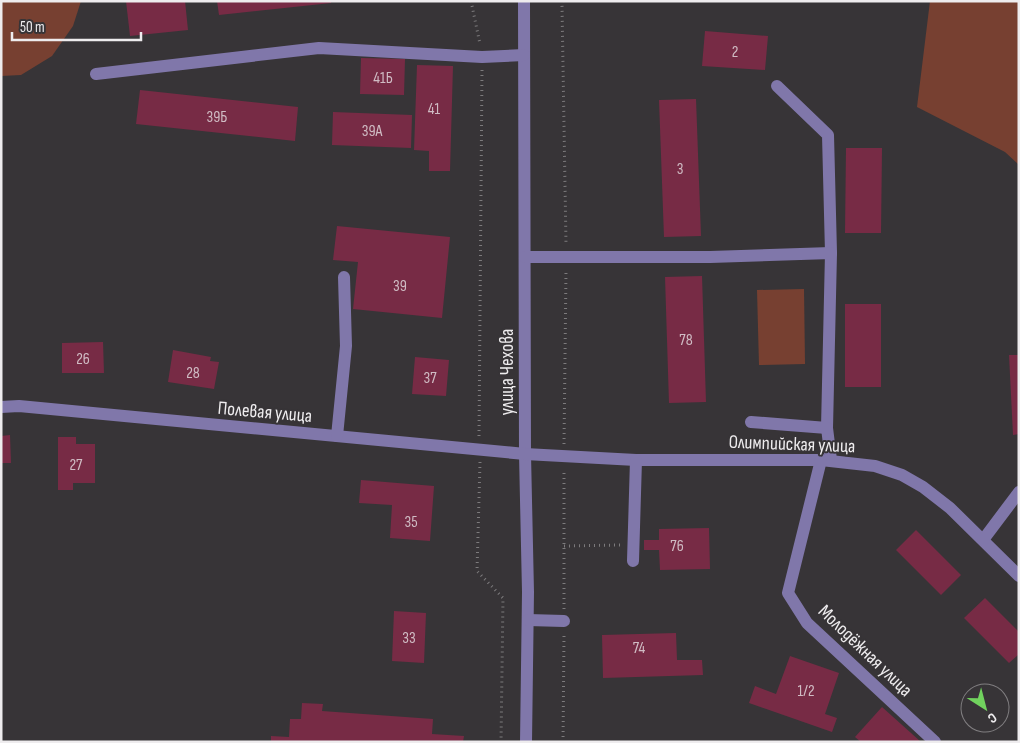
<svg xmlns="http://www.w3.org/2000/svg" width="1020" height="743" font-family="'Sofia Sans Condensed',sans-serif">
	<style>
		.green { fill: #774031 }
		.building { fill: #772b45 }
		.lines { fill: none; stroke-linecap: round; stroke-linejoin: round }
		.path { stroke: #7d7b7d; stroke-width: 3; stroke-dasharray: 1 4; stroke-linecap: butt }
		.minor { stroke: #8077aa; stroke-width: 12 }
		.labels { text-anchor: middle; stroke-width: 4; stroke-linejoin: round; paint-order: stroke }
		.number-label { font-size: 16px; fill: #d0bcc4 }
		.street-label { font-size: 19px; fill: #eeecee; stroke: #373437 }
	</style>
	<rect width="100%" height="100%" fill="#373437"/>
	<g class="green">
		<polygon points="1,1 81,1 73,26 52,56 21,75 1,76"/>
		<polygon points="930,1 1019,1 1019,165 1005,152 917,107"/>
		<polygon points="804,289 805,364 759,365 757,290"/>
	</g>
	<g class="building">
		<polygon points="126,1 185,1 188,30 130,36"/>
		<polygon points="217,1 331,1 331,3 219,15"/>
		<polygon points="705,31 768,36 765,70 702,66"/>
		<polygon points="361,58 405,59 404,95 360,94"/>
		<polygon points="417,65 453,66 450,171 429,171 429,151 414,150"/>
		<polygon points="140,90 298,107 295,141 136,124"/>
		<polygon points="696,99 701,236 664,237 659,100"/>
		<polygon points="333,112 412,115 411,148 332,145"/>
		<polygon points="846,148 882,148 881,233 845,233"/>
		<polygon points="337,226 450,237 442,318 353,309 358,262 333,260"/>
		<polygon points="702,276 706,402 669,403 665,277"/>
		<rect x="845" y="304" width="36" height="83"/>
		<polygon points="103,342 104,373 62,373 62,343"/>
		<polygon points="173,350 211,357 210,361 219,362 214,389 168,382"/>
		<polygon points="1009,355 1019,355 1019,434 1013,435"/>
		<polygon points="415,357 449,360 446,396 412,394"/>
		<polygon points="10,435 11,463 1,463 1,436"/>
		<polygon points="58,437 76,437 76,444 95,444 95,483 73,483 73,490 58,490"/>
		<polygon points="361,480 434,486 430,541 390,538 392,505 359,503"/>
		<polygon points="709,528 710,569 660,570 659,550 644,550 644,540 659,540 659,529"/>
		<polygon points="916,530 961,575 941,595 896,550"/>
		<polygon points="985,598 1019,632 1019,654 1009,663 964,618"/>
		<polygon points="394,611 426,613 424,663 392,661"/>
		<polygon points="676,633 677,660 702,660 703,675 603,678 602,635"/>
		<polygon points="790,656 839,673 825,714 837,718 832,732 749,703 755,686 776,694"/>
		<polygon points="302,703 323,704 322,711 433,719 432,734 464,736 463,742 271,742 271,736 289,737 290,719 301,719"/>
		<polygon points="882,707 921,742 861,742 855,737"/>
	</g>
	<g class="lines">
		<g class="path">
			<polyline points="471,1 480,44"/>
			<polyline points="563,1 562,5 566,244"/>
			<polyline points="479,436 482,70"/>
			<polyline points="564,444 566,270"/>
			<polyline points="480,462 477,571 503,598 501,742"/>
			<polyline points="564,546 620,545"/>
			<polyline points="564,609 564,470"/>
			<polyline points="563,742 564,635"/>
		</g>
		<g class="minor">
			<polyline points="524,1 525,454 528,592 526,742"/>
			<polyline points="96,74 319,48 482,57 524,55"/>
			<polyline points="777,86 828,135 831,253"/>
			<polyline points="525,257 710,257 831,253 827,428 831,460"/>
			<polyline points="1,407 19,406 525,454 636,460 821,460 875,466 902,475 923,487 950,508 1019,576"/>
			<polyline points="751,422 827,428"/>
			<polyline points="337,436 346,346 344,277"/>
			<polyline points="821,460 788,593 807,623 935,742"/>
			<polyline points="983,540 1019,492"/>
			<polyline points="633,561 636,460"/>
			<polyline points="528,620 564,621"/>
		</g>
	</g>
	<g class="labels">
		<g class="number-label">
			<text x="735" y="57">2</text>
			<text x="383" y="83">41Б</text>
			<text x="434" y="114">41</text>
			<text x="217" y="122">39Б</text>
			<text x="372" y="136">39А</text>
			<text x="680" y="174">3</text>
			<text x="400" y="291">39</text>
			<text x="686" y="345">78</text>
			<text x="83" y="364">26</text>
			<text x="193" y="378">28</text>
			<text x="430" y="383">37</text>
			<text x="76" y="470">27</text>
			<text x="411" y="527">35</text>
			<text x="677" y="551">76</text>
			<text x="409" y="643">33</text>
			<text x="639" y="653">74</text>
			<text x="806" y="696">1/2</text>
		</g>
		<g class="street-label">
			<text transform="translate(506 372) rotate(-90)" y="7">улица Чехова</text>
			<text transform="translate(265 411) rotate(5)" y="7">Полевая улица</text>
			<text transform="translate(792 443) rotate(2)" y="7">Олимпийская улица</text>
			<text transform="translate(866 650) rotate(44)" y="7">Молодёжная улица</text>
		</g>
	</g>
	<rect width="1020" height="743" fill="none" stroke="#eeecee" stroke-width="5"/>
	<g transform="translate(985 708) rotate(144)"><circle r="24" fill="#373437" stroke="#807e80"/>
	<path d="M0-4L9 19L0 12L-9 19Z" fill="#71d25e"/>
	<text y="-8" font-size="14" font-weight="bold" text-anchor="middle" fill="#eeecee">С</text>
	</g>
	<path d="M12 32v8h129v-8" fill="none" stroke="#eeecee" stroke-width="2.5"/>
	<text x="20" y="32" font-size="15" fill="#eeecee" stroke="#373437" stroke-width="4" paint-order="stroke">50 m</text>
</svg>
